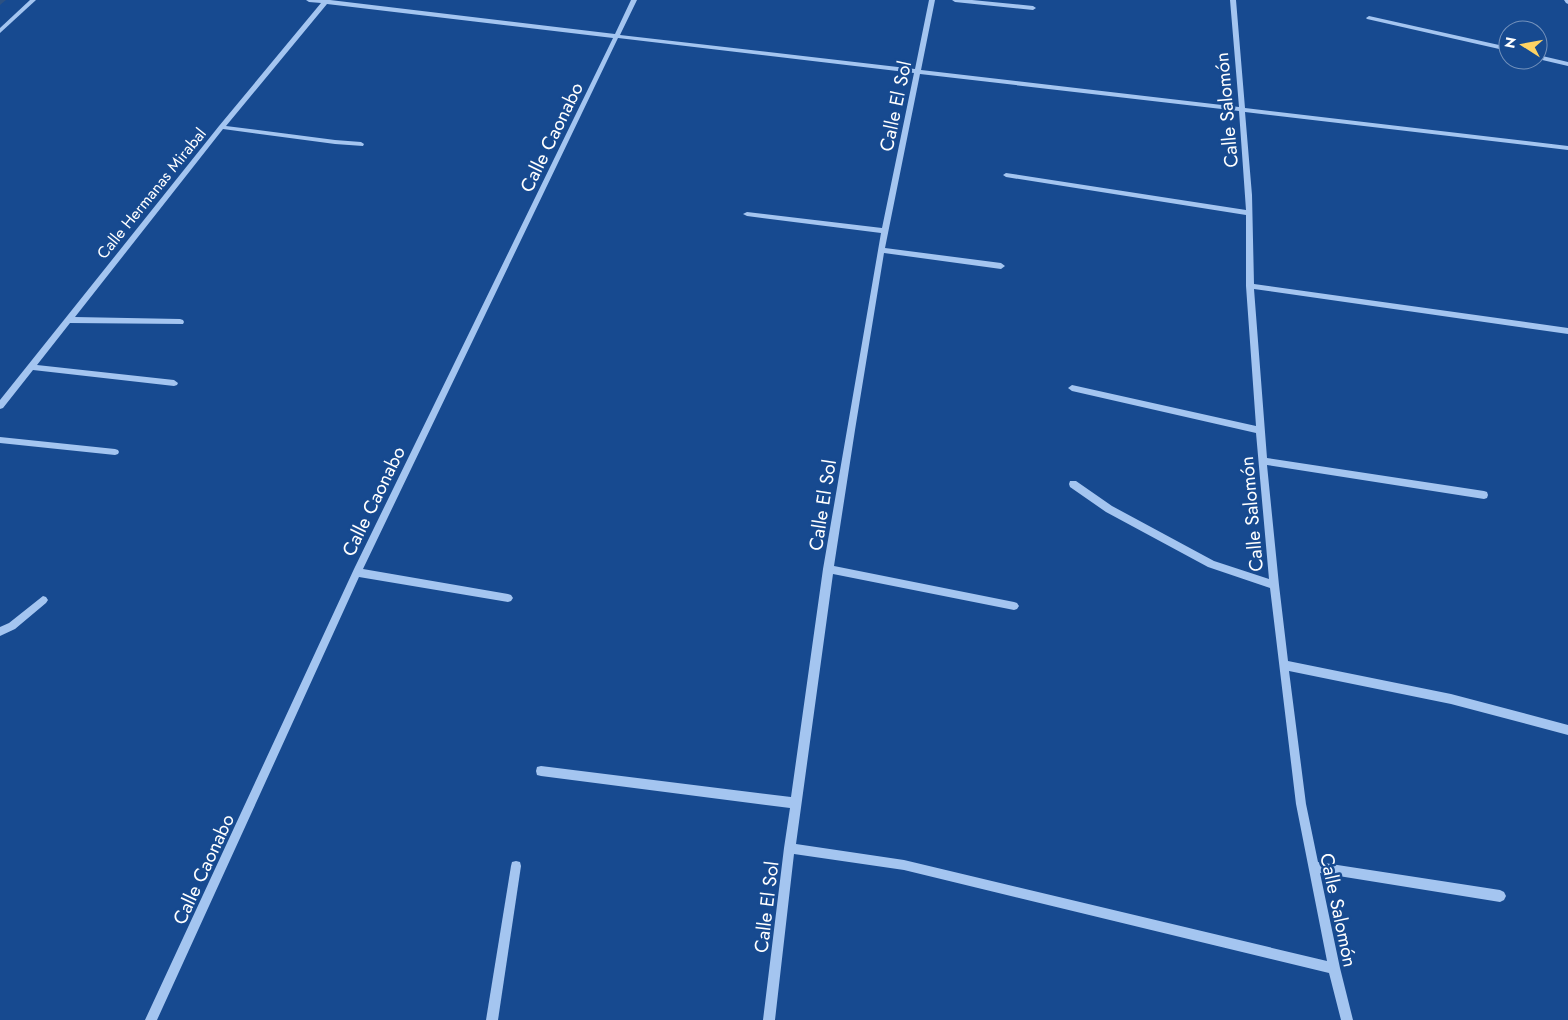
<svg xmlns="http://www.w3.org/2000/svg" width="1568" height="1020" font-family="Jost,sans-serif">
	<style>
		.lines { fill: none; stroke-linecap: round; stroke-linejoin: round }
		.minor { fill: #a4c5f0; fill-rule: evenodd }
		.shaded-wall { fill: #2c5182 }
		.labels { text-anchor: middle; stroke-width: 5; stroke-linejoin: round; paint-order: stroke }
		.far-street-label { font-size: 16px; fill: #fff; stroke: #174a90 }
		.street-label { font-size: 19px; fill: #fff; stroke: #174a90 }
	</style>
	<rect width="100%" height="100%" fill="#174a90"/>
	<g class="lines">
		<g class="minor">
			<polygon points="30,0 36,0 0,33 0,28"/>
			<path d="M306,0H330L615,34L631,0H637L620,35L915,69L929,0H935L921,70L1239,107L1230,0H1236L1245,108L1568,146V150L1245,112L1252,195L1254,284L1568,328V334L1254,289L1267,458L1484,491L1487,492L1488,495L1487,498L1484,499L1267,465L1279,585L1288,661L1451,694L1568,725V735L1451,704L1289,671L1306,804L1318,862L1500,890L1504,892L1506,896L1504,900L1500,902L1320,873L1340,968L1353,1020H1341L1329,973L904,870L794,854L775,1020H763L784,848L790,808L541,776L537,775L536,771L537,767L541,766L791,797L823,569L881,233L747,216L743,214L747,212L882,228L914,73L618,38L363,569L508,594L511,595L513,598L511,601L508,602L359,577L157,1020H145L354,569L613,38L327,4L226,126L335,140L361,142L364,144L363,146L335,144L223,129L75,317L180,319L183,320L184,322L183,324L70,323L37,365L174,380L178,383L177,385L174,386L33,370L3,408L0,409V400L219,126L321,3L309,2ZM920,74L1239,111L1246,210L1006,173L1003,175L1006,177L1246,215V286L1256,426L1072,385L1068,388L1072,391L1256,433L1269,579L1214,561L1112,506L1076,481H1070L1069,484L1070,487L1106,512L1208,567L1270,588L1296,804L1327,961L904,860L796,844L833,574L1014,610L1017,609L1019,606L1017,603L1014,602L834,566L855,430L884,253L1001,269L1005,266L1001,263L885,248Z"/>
			<polygon points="952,0 972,0 1033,6 1036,8 1033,10 955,2"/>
			<polygon points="1564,0 1568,0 1568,4 1566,3"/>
			<polygon points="1369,16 1508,47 1508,51 1367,19 1366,18"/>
			<polygon points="1538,55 1568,62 1568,66 1538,59"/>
			<polygon points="0,437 115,449 118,450 119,452 118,454 115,455 0,443"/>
			<polygon points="43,596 46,597 48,600 46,603 15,629 0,636 0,627 9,623"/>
			<polygon points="516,861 520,862 521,866 498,1020 486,1020 511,866 512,862"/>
		</g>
	</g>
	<polygon class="shaded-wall" points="0,0 6,0 0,5"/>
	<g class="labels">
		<g class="far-street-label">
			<text transform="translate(151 193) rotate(-51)" y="6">Calle Hermanas Mirabal</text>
		</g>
		<g class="street-label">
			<text transform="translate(895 106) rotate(-78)" y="7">Calle El Sol</text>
			<text transform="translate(1226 110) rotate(-95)" y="7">Calle Salomón</text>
			<text transform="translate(551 137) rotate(-64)" y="7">Calle Caonabo</text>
			<text transform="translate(373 501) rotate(-64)" y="7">Calle Caonabo</text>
			<text transform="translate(822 505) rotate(-81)" y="7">Calle El Sol</text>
			<text transform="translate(1251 514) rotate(-95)" y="7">Calle Salomón</text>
			<text transform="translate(203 869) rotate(-65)" y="7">Calle Caonabo</text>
			<text transform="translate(766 907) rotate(-83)" y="7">Calle El Sol</text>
			<text transform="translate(1339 910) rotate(78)" y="7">Calle Salomón</text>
		</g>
	</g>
	<g transform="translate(1523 45) rotate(281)"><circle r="24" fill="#174a90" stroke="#7492bc"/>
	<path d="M0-4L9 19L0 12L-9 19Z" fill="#ffd363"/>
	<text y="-8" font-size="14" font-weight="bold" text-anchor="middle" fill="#ffffff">N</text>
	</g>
</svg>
